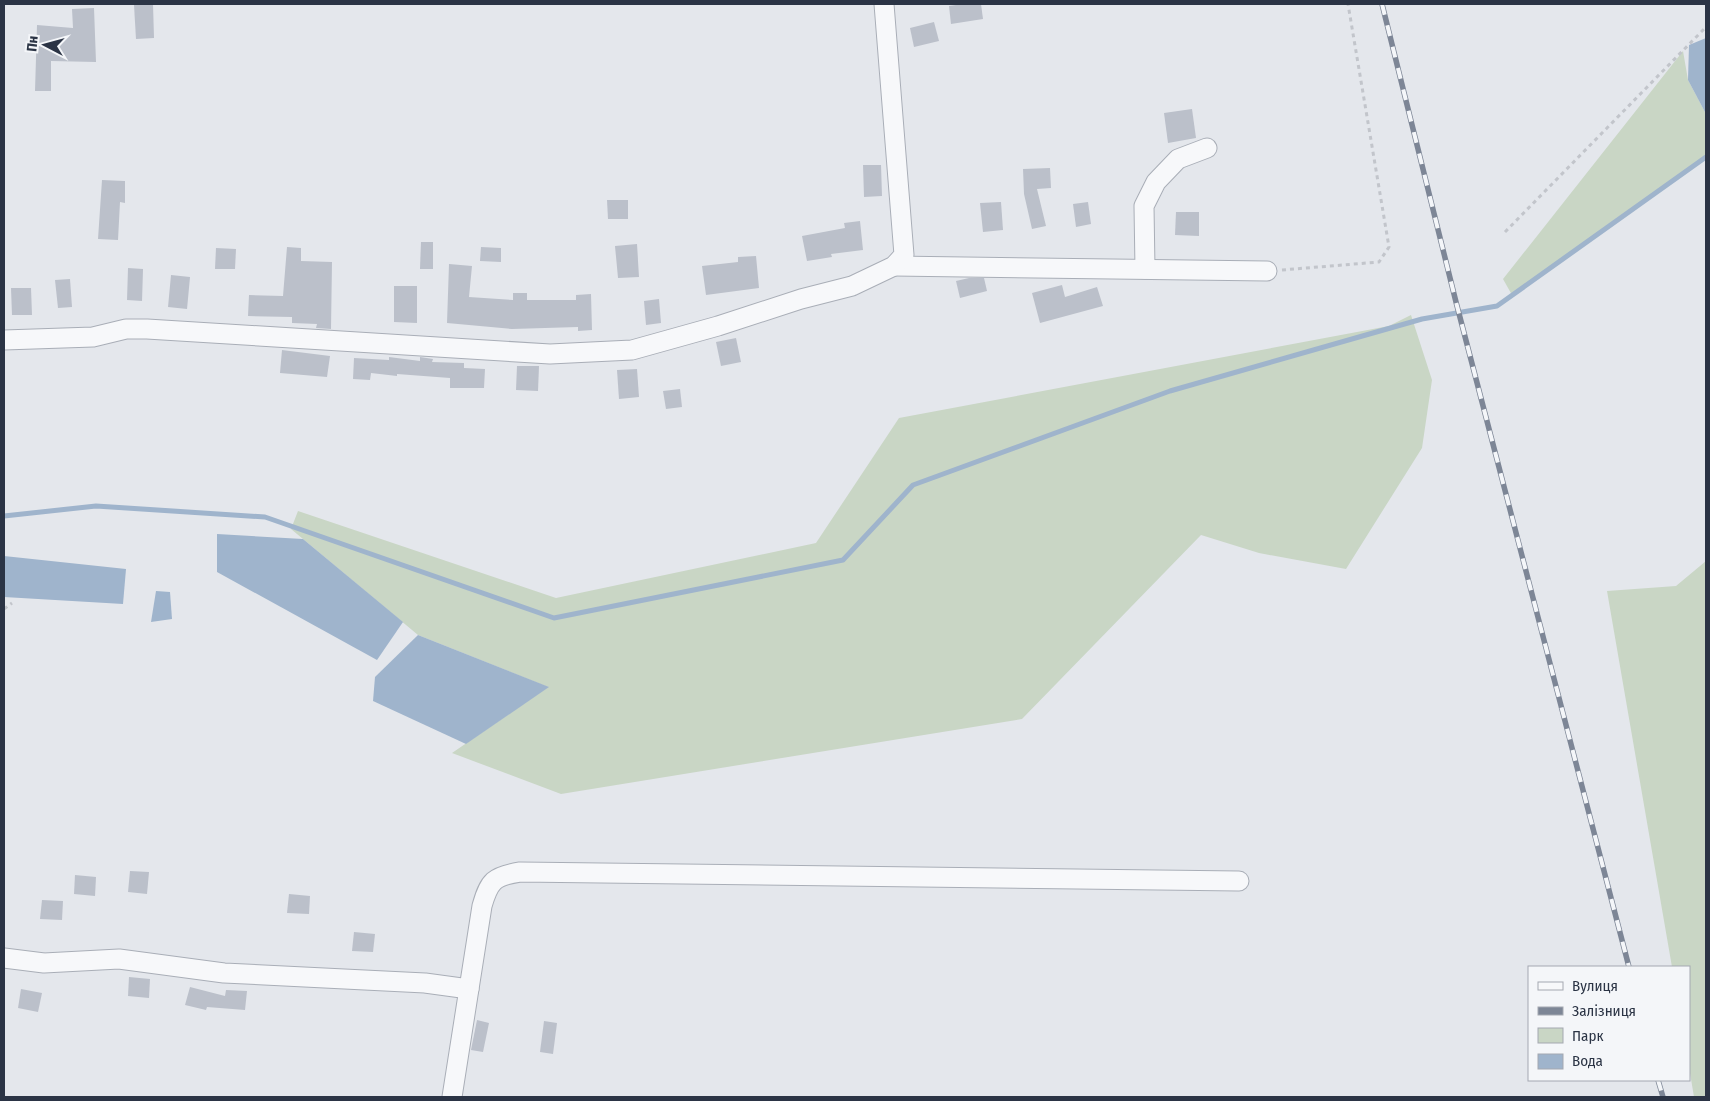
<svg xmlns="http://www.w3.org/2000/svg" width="1710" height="1101" font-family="'Fira Sans Condensed',sans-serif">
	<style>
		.green { fill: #c9d6c5 }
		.water { fill: #9fb4cc }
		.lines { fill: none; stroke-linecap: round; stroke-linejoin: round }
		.stream { stroke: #9fb4cc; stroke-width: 5 }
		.building { fill: #bbc0ca }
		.minor-casing { stroke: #a9aeb7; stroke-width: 21 }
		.path { stroke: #c2c5cb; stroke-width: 3; stroke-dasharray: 4 4; stroke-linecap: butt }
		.minor { stroke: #f7f8fa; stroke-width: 19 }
		.rail-casing { stroke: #7d8696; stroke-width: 5.5 }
		.rail { stroke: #f4f6f9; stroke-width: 4; stroke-dasharray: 11; stroke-linecap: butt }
	</style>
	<rect width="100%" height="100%" fill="#e4e7ec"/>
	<g class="green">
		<polygon points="1683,51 1688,80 1706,114 1706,155 1512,295 1503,279"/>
		<polygon points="1411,315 1432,380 1422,448 1346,569 1259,553 1201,535 1022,719 561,794 452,753 548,687 418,635 291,529 298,511 556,598 816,543 899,418 1389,326"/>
		<polygon points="1706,561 1706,1097 1694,1097 1689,1067 1689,967 1672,967 1607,591 1676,586"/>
	</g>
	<g class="water">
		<polygon points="1706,38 1706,114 1688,80 1689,45"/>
		<polygon points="217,534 303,539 403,622 377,660 217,572"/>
		<polygon points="4,556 126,569 123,604 4,597"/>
		<polygon points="156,591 170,592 172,619 151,622"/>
		<polygon points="418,635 549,687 466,744 373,701 375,677"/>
	</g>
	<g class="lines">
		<polyline class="stream" points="4,516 96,506 265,517 554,618 843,560 913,485 1170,391 1422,319 1497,306 1706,157"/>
	</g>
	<g class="building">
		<polygon points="153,4 154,38 136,39 134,5"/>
		<polygon points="963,4 981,4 983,19 951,24 949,6"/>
		<polygon points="94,8 96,62 51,61 51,91 35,91 37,25 73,28 72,9"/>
		<polygon points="934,22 939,41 914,47 910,28"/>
		<polygon points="1192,109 1196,138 1168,143 1164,113"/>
		<polygon points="863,165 881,165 882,196 864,197"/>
		<polygon points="1050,168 1051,188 1037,189 1046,226 1032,229 1024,194 1023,169"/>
		<polygon points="102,180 125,181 125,203 120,202 118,240 98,239"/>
		<polygon points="607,200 628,200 628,219 608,219"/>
		<polygon points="1001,202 1003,230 983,232 980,203"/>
		<polygon points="1088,202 1091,224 1076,227 1073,204"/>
		<polygon points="1176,212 1199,212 1199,236 1175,235"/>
		<polygon points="860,221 863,250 831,254 832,257 807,261 802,236 845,228 844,223"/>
		<polygon points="421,242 433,242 433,269 420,269"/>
		<polygon points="637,244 639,277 618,278 615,246"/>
		<polygon points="287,247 301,248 301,261 332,262 331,329 316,328 317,324 292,323 292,317 248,316 249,295 283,296"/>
		<polygon points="481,247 501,248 501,262 480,261"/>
		<polygon points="216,248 236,249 235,269 215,269"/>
		<polygon points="756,256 759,288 706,295 702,266 738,262 738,257"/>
		<polygon points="449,264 472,266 469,297 513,300 513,293 527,293 527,300 576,300 576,295 591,294 592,330 578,331 578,327 512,329 447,323"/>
		<polygon points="128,268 143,269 142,301 127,300"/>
		<polygon points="171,275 190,277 187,309 168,307"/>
		<polygon points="969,278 984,278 987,291 960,298 956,281"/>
		<polygon points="70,279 72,307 58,308 55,280"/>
		<polygon points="1062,285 1065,297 1097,287 1103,306 1040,323 1032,293"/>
		<polygon points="394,286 417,286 417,323 394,322"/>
		<polygon points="11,288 31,288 32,315 12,315"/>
		<polygon points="659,299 661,323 646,325 644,301"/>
		<polygon points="736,338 741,362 721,366 716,342"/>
		<polygon points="282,350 330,356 327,377 280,373"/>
		<polygon points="389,357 420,361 420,357 433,359 432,362 464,363 464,368 485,369 484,388 450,388 450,378 397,374 397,376 371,373 370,380 353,379 354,358 389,360"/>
		<polygon points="517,366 539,366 538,391 516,390"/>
		<polygon points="637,369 639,397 619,399 617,370"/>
		<polygon points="680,389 682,407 666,409 663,391"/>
		<polygon points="130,871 149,872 147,894 128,892"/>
		<polygon points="75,875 96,877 95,896 74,894"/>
		<polygon points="289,894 310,896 309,914 287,913"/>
		<polygon points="42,900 63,901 62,920 40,919"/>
		<polygon points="354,932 375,934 373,952 352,951"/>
		<polygon points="129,977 150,979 149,998 128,996"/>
		<polygon points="190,987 225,996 226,990 247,991 245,1010 207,1007 206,1010 185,1005"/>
		<polygon points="21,989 42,993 38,1012 18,1008"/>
		<polygon points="477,1020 489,1023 483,1052 471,1050"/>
		<polygon points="544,1021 557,1023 553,1054 540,1052"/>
	</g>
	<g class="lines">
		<g class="minor-casing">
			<g id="minor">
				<polyline points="894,266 1267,271"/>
				<polyline points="1145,269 1144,206 1156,182 1178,159 1207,148"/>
				<polyline points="4,340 93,337 126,329 147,329 550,354 632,350 718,326 801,299 852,286 894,266 904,255 884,4"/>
				<polyline points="4,958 44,963 119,959 224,973 425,983 469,989"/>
				<path d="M452,1097L482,906C489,881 494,876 520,872L1239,881"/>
			</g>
		</g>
		<g class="path">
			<polyline points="1505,232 1706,27"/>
			<polyline points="1282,270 1379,262 1389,247 1348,4"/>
			<polyline points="4,609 12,603"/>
		</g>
		<use href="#minor" class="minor"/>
		<g class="rail-casing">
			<g id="rail">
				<polyline points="1382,4 1456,302 1629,967"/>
				<polyline points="1658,1080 1663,1097"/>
			</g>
		</g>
		<use href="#rail" class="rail"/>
	</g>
	<rect width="1710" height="1101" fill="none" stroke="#2b3445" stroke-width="10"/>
	<rect x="1528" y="966" width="162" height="115" fill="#f4f6f9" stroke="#a4a8b1"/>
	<rect x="1538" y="982" width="25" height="8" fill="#f7f8fa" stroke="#a4a8b1"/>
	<text x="1572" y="991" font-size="15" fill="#2b3445">Вулиця</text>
	<rect x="1538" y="1007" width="25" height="8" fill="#7d8696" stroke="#a4a8b1"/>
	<text x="1572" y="1016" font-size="15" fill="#2b3445">Залізниця</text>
	<rect x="1538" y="1028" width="25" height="15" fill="#c9d6c5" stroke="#a4a8b1"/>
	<text x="1572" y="1041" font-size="15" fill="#2b3445">Парк</text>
	<rect x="1538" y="1054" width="25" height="15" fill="#9fb4cc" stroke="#a4a8b1"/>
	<text x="1572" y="1066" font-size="15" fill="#2b3445">Вода</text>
	<g transform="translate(45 45) rotate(276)" stroke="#f4f6f9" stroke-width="4" paint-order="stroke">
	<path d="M0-4L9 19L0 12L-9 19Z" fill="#2b3445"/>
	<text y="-8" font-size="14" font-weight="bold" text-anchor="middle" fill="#2b3445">Пн</text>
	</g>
</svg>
